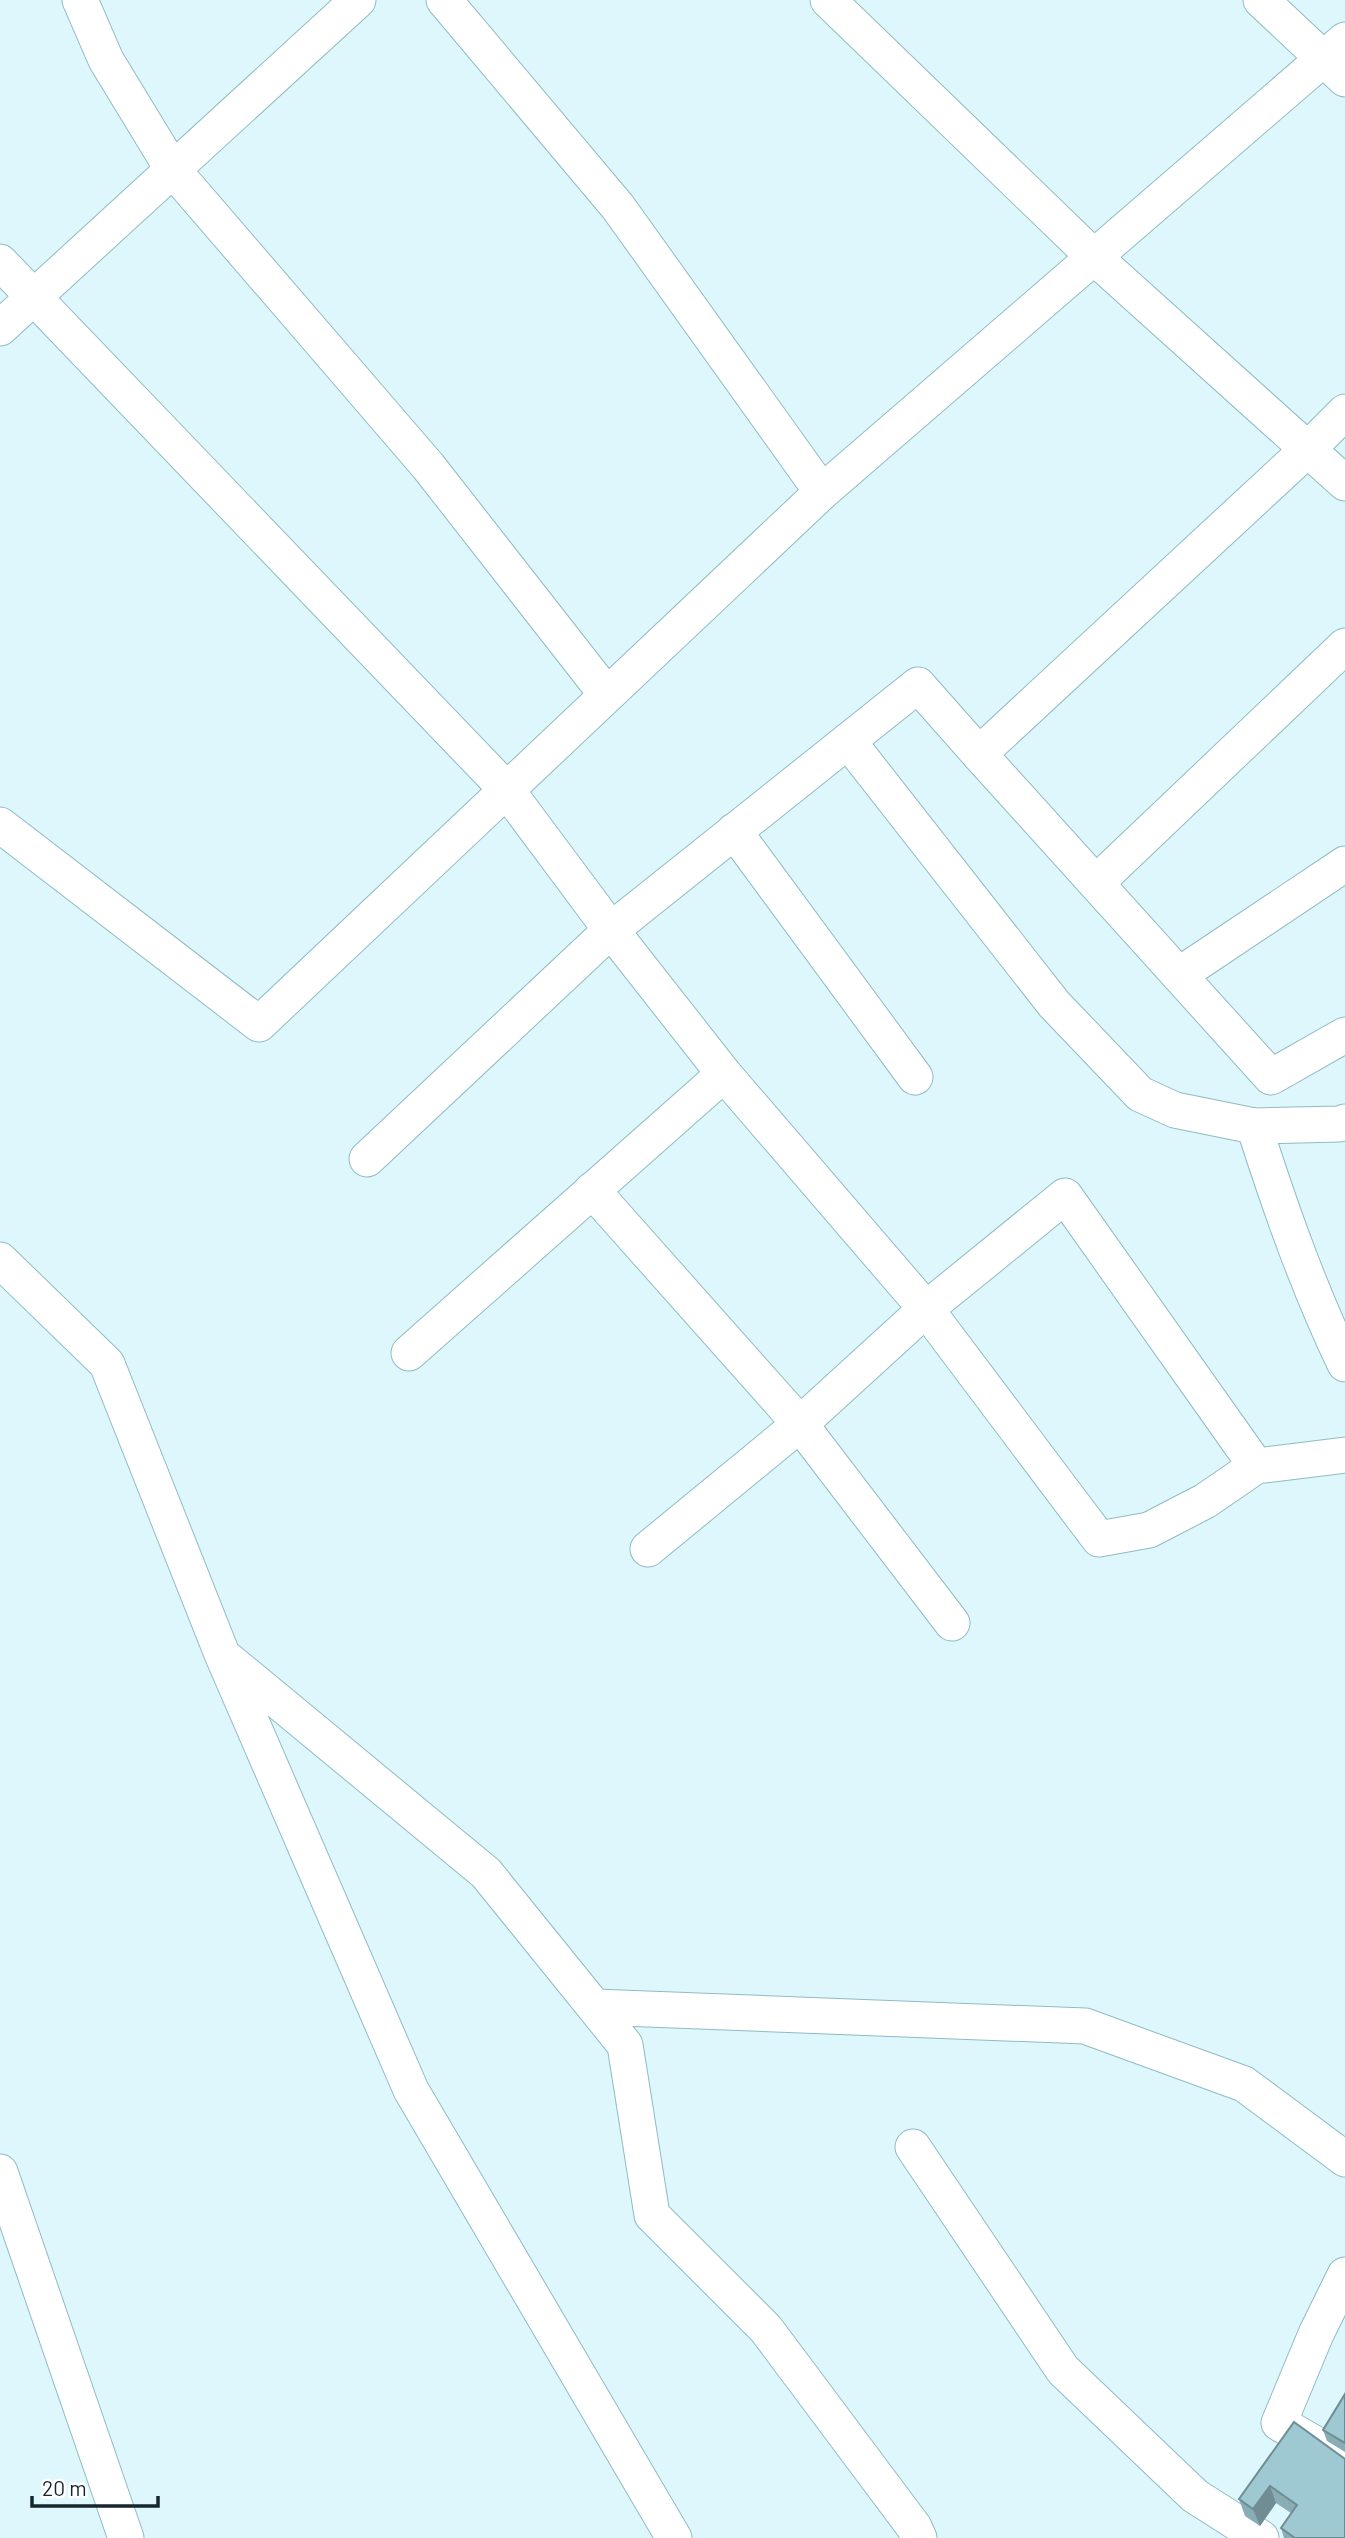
<svg xmlns="http://www.w3.org/2000/svg" width="1345" height="2538" font-family="Barlow,sans-serif">
	<style>
		.lines { fill: none; stroke-linecap: round; stroke-linejoin: round }
		.street-casing { stroke: #90bbc3; stroke-width: 37 }
		.street { stroke: #fff; stroke-width: 35 }
		.wall { fill: #88adb5 }
		.shaded-wall { fill: #6f8d93 }
		.building { fill: #9ec9d2; stroke: #6f8d93; stroke-width: 2 }
	</style>
	<rect width="100%" height="100%" fill="#ddf7fc"/>
	<g class="lines">
		<g class="street-casing">
			<g id="street">
				<polyline points="80,0 106,60 173,170 428,466 607,695"/>
				<polyline points="444,0 618,207 822,492"/>
				<polyline points="828,0 1093,256 1345,483"/>
				<polyline points="1261,0 1345,79"/>
				<polyline points="0,262 506,789 611,930 724,1074 926,1309 1099,1539 1149,1530 1205,1501 1256,1466 1345,1455"/>
				<polyline points="0,328 358,0"/>
				<polyline points="1345,412 1308,449 979,754 1271,1077 1345,1035"/>
				<polyline points="848,741 1054,1004 1140,1094 1175,1110 1254,1126 1340,1124 1345,1122"/>
				<polyline points="0,825 259,1024 822,492 1345,40"/>
				<polyline points="734,831 915,1077"/>
				<polyline points="1096,883 1345,646"/>
				<polyline points="1179,975 1345,864"/>
				<path d="M1254,1126C1280,1207 1308,1287 1345,1364"/>
				<polyline points="367,1159 611,930 918,685 979,754"/>
				<polyline points="592,1190 800,1424 952,1623"/>
				<polyline points="0,1260 107,1364 222,1654 411,2090 674,2538"/>
				<polyline points="409,1353 724,1074"/>
				<polyline points="648,1549 800,1424 926,1309 1065,1196 1256,1466"/>
				<polyline points="227,1659 486,1873 625,2045 652,2215 766,2329 914,2527 919,2538"/>
				<polyline points="595,2007 1085,2026 1244,2084 1345,2159"/>
				<polyline points="913,2147 1063,2370 1195,2496 1261,2538"/>
				<polyline points="0,2172 126,2538"/>
				<polyline points="1345,2275 1316,2334 1279,2423 1345,2461"/>
			</g>
		</g>
		<use href="#street" class="street"/>
	</g>
	<g class="wall">
		<polygon points="1345,2394 1345,2452 1327,2441 1323,2430"/>
		<polygon points="1294,2422 1345,2538 1284,2538 1281,2528 1291,2513 1276,2503 1260,2526 1245,2516 1239,2499"/>
	</g>
	<polygon class="shaded-wall" points="1270,2486 1276,2503 1260,2526 1253,2509"/>
	<g class="building">
		<polygon points="1345,2394 1345,2443 1323,2430"/>
		<polygon points="1294,2422 1345,2459 1345,2538 1295,2538 1281,2528 1297,2505 1270,2486 1253,2509 1239,2499"/>
	</g>
	<path d="M32 2496v10h126v-10" fill="none" stroke="#16272b" stroke-width="3.5"/>
	<text x="42" y="2496" font-size="21" fill="#16272b" stroke="#ffffff" stroke-width="5" paint-order="stroke">20 m</text>
</svg>
